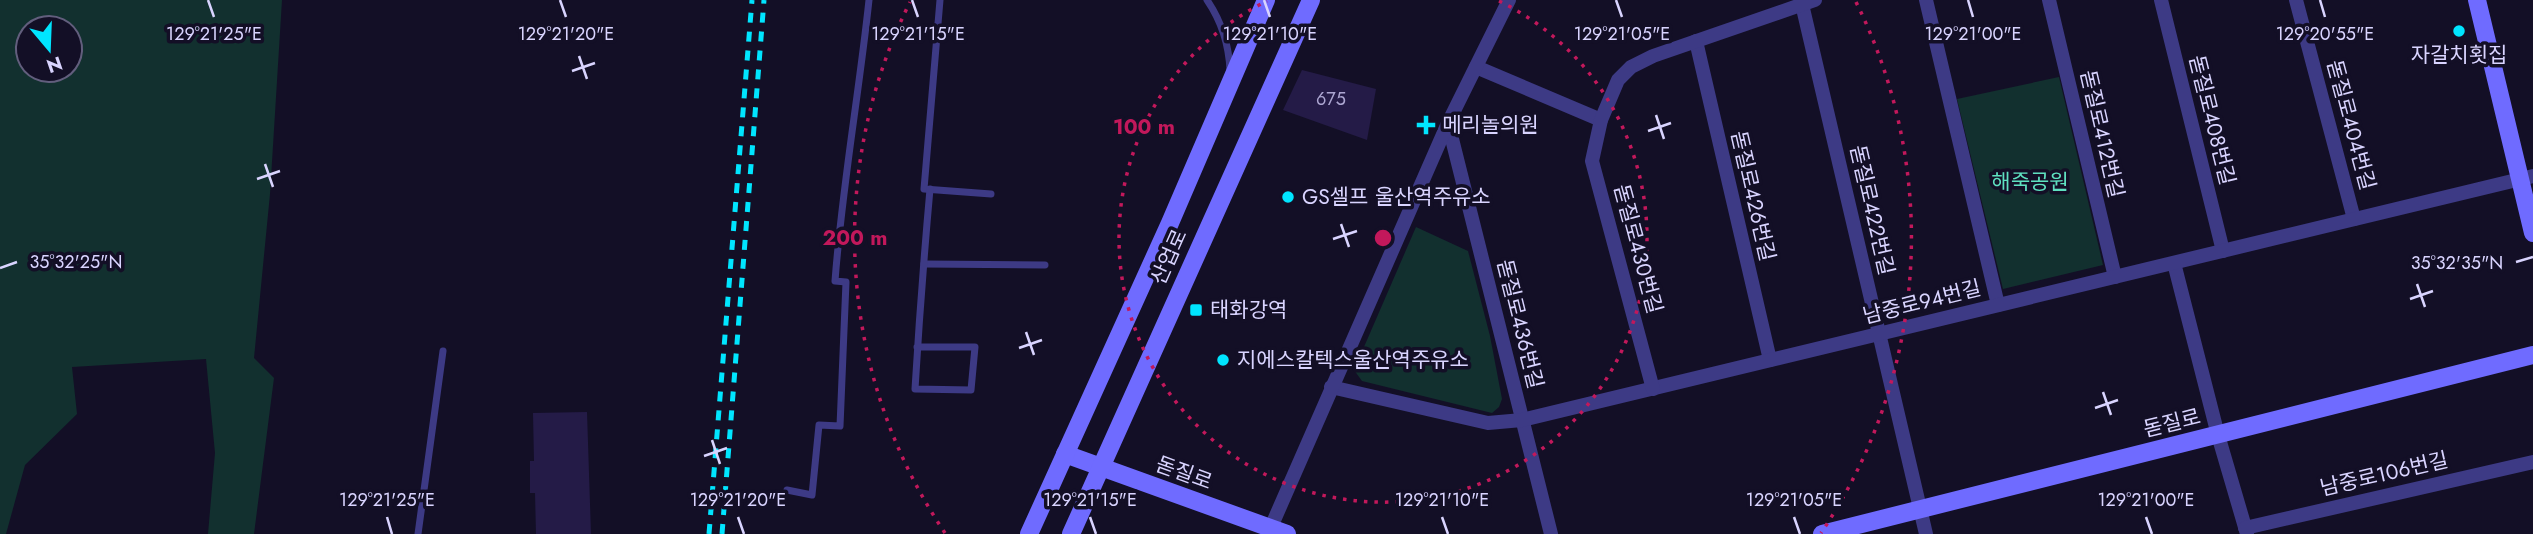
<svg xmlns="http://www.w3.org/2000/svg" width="2533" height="534" font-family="Jost,'Noto Sans KR',sans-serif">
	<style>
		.green { fill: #12302f; fill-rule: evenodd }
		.building { fill: #241b47 }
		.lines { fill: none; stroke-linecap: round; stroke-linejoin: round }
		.service { stroke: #3d3a85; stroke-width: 7 }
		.minor { stroke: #3d3a85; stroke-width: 14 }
		.secondary { stroke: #6f6bff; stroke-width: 18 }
		.rail { stroke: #00e5ff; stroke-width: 5; stroke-dasharray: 10 9; stroke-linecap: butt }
		.ticks { fill: none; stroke: #d9d4ff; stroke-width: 2.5 }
		.ring { fill: none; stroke: #c2185b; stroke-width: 3.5; stroke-dasharray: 3.5 7 }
		.poi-dot { fill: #00e5ff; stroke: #130f26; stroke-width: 2.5 }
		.labels { text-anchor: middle; stroke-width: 7; stroke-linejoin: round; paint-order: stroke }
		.number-label { font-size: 18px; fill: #aca6d1 }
		.poi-label { font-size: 21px; fill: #d9d4ff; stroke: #130f26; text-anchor: start }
		.street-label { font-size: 21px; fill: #d9d4ff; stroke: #130f26 }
		.park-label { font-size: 21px; fill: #5fe0c0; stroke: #130f26 }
		.ticks-label { font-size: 18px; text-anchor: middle; fill: #d9d4ff; stroke: #130f26; stroke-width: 7; stroke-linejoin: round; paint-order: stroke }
		.centre { fill: #c2185b; stroke: #130f26; stroke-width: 3.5 }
		.ring-label { font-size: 21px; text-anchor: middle; font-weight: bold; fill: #c2185b; stroke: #130f26; stroke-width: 7; stroke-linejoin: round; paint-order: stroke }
	</style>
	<rect width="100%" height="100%" fill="#130f26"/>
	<g class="green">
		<path d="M0,0H282L270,194L254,358L274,378L254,534H208L215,453L206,359L72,367L77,414L25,465L6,534H0ZM28,28H70V70H28Z"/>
		<polygon points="2059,77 2103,265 2003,289 1957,99"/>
		<polygon points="1416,227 1468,251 1490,336 1502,399 1499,407 1492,413 1362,381 1354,370"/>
	</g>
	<g class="building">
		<polygon points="1302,70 1376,89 1367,140 1283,110"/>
		<polygon points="587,412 591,534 536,534 535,493 530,493 530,461 534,461 533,413"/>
	</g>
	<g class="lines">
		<g class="service">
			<polyline points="940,0 924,189 991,194"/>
			<path d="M1207,0C1222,22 1229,44 1230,71"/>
			<polyline points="924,264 1045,265"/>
			<path d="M917,347H975L971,390L915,389C919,322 924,256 930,189"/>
			<path d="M787,490L812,495L819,425L840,426L846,282L835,281C842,187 859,94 869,0"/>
			<polyline points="418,534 443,351"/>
		</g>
		<g class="minor">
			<polyline points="1801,0 1926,534"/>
			<polyline points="1926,0 1998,305"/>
			<polyline points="2049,0 2115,277"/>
			<polyline points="2161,0 2223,251"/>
			<polyline points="2296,0 2354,219"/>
			<polyline points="1696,41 1770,360"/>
			<polyline points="1476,67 1601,120"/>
			<polyline points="1448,123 1551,534"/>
			<polyline points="2174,263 2218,435 2247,534"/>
			<polyline points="1331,387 1488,423 1522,420 2533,176"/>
			<polyline points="1653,389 1592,161 1601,120 1618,80 1631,67 1653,56 1815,0"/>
			<polyline points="2245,528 2533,462"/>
			<polyline points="1268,534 1448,123 1509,0"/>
		</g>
		<g class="secondary">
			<polyline points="2477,0 2533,233"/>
			<polyline points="1065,454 1287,534"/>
			<polyline points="1029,534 1170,223 1266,0"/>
			<polyline points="1071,534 1311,0"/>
			<polyline points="1822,534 2533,355"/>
		</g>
		<g class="rail">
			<polyline points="709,534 752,0"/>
			<polyline points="722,534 764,0"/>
		</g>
	</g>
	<path class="ticks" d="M208,0L214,17M560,0L566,17M912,0L918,17M1264,0L1270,17M1616,0L1622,17M1968,0L1973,17M2320,0L2325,17M579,56L587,79M572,71L595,63M1656,115L1664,139M1648,131L1671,123M265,164L273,187M257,179L280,171M1341,224L1349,247M1333,239L1357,231M2516,262L2533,257M0,268L17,262M2417,284L2425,307M2410,299L2433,291M1026,332L1034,355M1019,348L1042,340M2103,392L2111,415M2095,408L2118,400M712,440L720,464M704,456L727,448M387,517L392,534M738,517L744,534M1090,517L1096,534M1442,517L1448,534M1794,517L1800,534M2146,517L2152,534"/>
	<g class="ring">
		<path d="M1499 1A264 264 0 1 1 1267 1"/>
		<path d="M945 533A528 528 0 0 1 910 2M1856 2A528 528 0 0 1 1821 533"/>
	</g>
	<g class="poi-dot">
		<circle cx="2459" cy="31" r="7"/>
		<path d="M1422.5 114.5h7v7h7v7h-7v7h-7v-7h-7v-7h7z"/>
		<circle cx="1288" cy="197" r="7"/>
		<rect x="1189" y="303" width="14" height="14" rx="3.5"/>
		<circle cx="1223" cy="360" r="7"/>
	</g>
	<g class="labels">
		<g class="number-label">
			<text x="1331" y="105">675</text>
		</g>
		<g class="poi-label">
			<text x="2459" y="62" text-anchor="middle">자갈치횟집</text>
			<text x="1442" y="132">메리놀의원</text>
			<text x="1302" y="204">GS셀프 울산역주유소</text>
			<text x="1210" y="317">태화강역</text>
			<text x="1237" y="367">지에스칼텍스울산역주유소</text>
		</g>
		<g class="street-label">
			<text transform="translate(2212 120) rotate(76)" y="7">돋질로408번길</text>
			<text transform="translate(2351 125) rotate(75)" y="7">돋질로404번길</text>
			<text transform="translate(2102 134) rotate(77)" y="7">돋질로412번길</text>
			<text transform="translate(1753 196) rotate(77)" y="7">돋질로426번길</text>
			<text transform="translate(1872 210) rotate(77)" y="7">돋질로422번길</text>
			<text transform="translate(1638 249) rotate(75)" y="7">돋질로430번길</text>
			<text transform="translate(1169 257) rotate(-66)" y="7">산업로</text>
			<text transform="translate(1922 302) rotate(-14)" y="7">남중로94번길</text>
			<text transform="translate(1520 324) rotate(76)" y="7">돋질로436번길</text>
			<text transform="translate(2172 423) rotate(-14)" y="7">돋질로</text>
			<text transform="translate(1184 473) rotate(20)" y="7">돋질로</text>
			<text transform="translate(2384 474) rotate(-13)" y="7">남중로106번길</text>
		</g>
		<g class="park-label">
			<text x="2030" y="189">해죽공원</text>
		</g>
	</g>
	<g class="ticks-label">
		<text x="918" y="40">129°21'15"E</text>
		<text x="214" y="40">129°21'25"E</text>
		<text x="566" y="40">129°21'20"E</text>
		<text x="1270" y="40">129°21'10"E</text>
		<text x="1622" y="40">129°21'05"E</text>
		<text x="1973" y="40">129°21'00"E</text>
		<text x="2325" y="40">129°20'55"E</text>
		<text x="76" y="268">35°32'25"N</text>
		<text x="2457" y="269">35°32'35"N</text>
		<text x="387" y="506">129°21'25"E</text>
		<text x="738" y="506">129°21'20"E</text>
		<text x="1090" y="506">129°21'15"E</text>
		<text x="1442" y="506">129°21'10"E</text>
		<text x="1794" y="506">129°21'05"E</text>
		<text x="2146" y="506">129°21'00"E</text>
	</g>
	<circle cx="1383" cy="238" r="10" class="centre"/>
	<g class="ring-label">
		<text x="1144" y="134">100 m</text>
		<text x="855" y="245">200 m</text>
	</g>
	<g transform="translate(49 49) rotate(161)"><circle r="33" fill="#130f26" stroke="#625e7d" stroke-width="2"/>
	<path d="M0-5L12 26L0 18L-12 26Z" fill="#00e5ff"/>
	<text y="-10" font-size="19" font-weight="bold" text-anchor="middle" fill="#d9d4ff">N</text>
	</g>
</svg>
